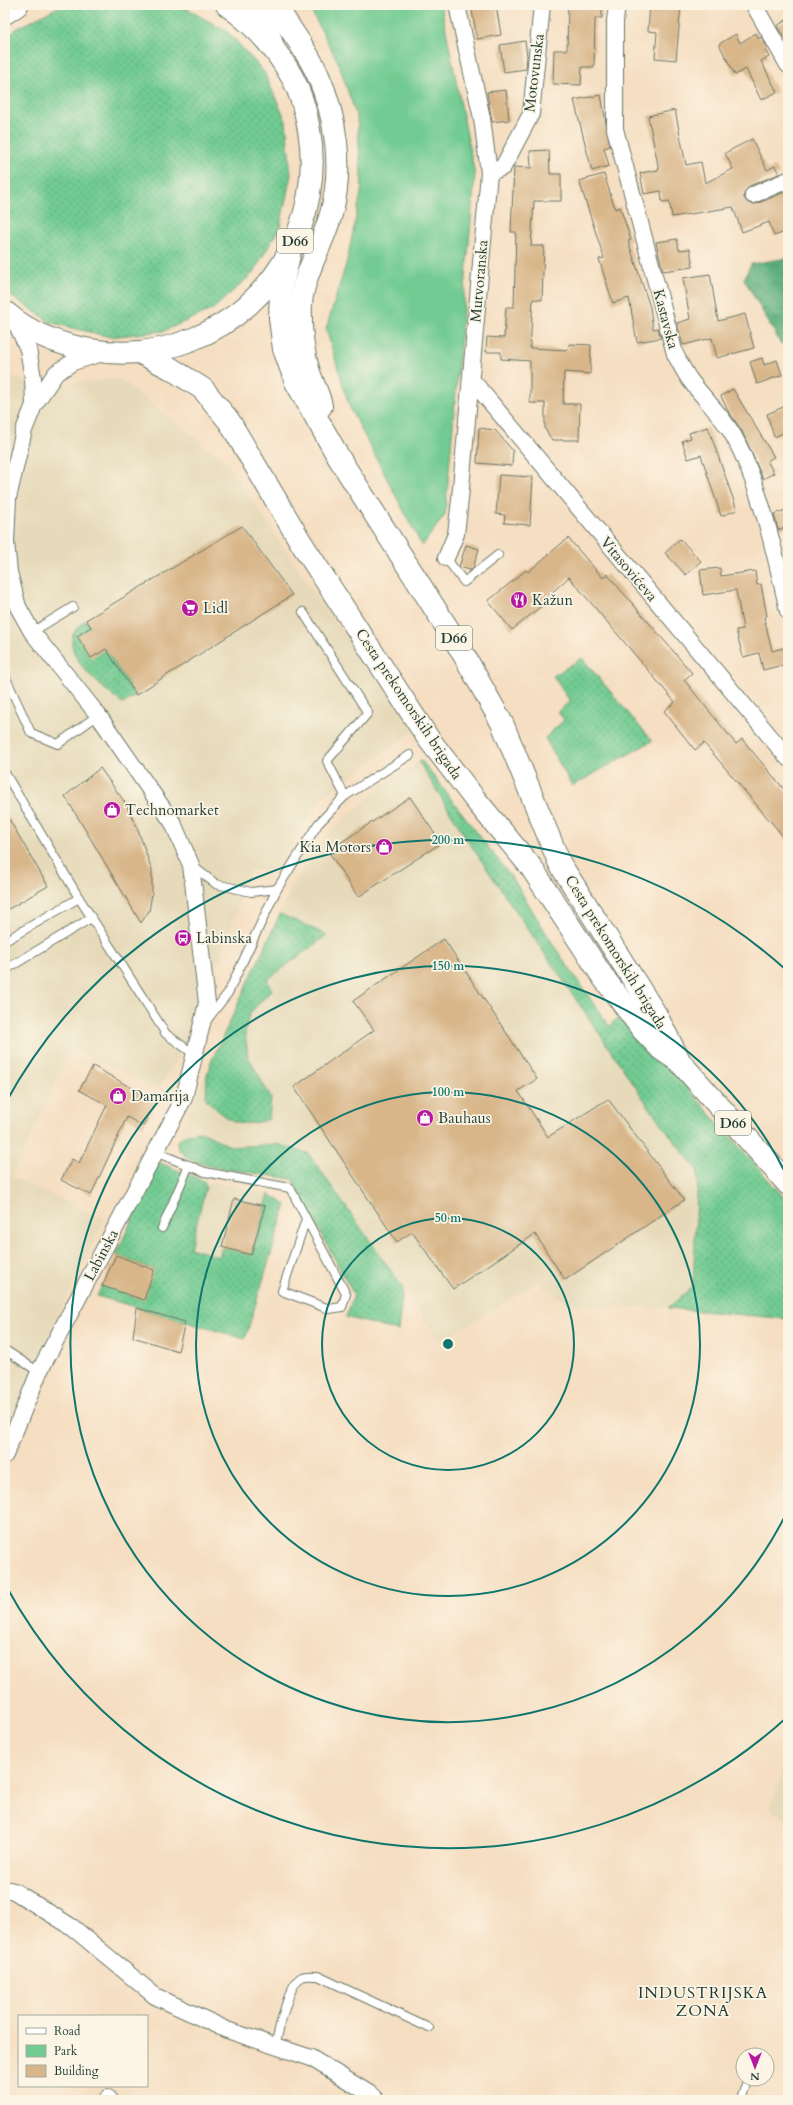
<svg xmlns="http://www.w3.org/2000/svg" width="793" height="2105" font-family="Cardo,serif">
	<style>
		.built { fill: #e6daba }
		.grass { fill: url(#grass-dots); stroke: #488463 }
		.forest { fill: url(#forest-crowns); stroke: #3e7658 }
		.park { fill: #71cb92; stroke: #488463 }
		.building { fill: #d8b689 }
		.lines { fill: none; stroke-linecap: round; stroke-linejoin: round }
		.lane-casing { stroke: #6a7565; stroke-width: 10 }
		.street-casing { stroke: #6a7565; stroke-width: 18 }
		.secondary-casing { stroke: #6a7565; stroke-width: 24 }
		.primary-casing { stroke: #6a7565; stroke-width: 24 }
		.lane { stroke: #fff; stroke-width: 8 }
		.street { stroke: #fff; stroke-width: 16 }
		.secondary { stroke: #fff; stroke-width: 22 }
		.primary { stroke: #fff; stroke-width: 22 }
		.ring { fill: none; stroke: #0f766e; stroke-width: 2 }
		.labels { text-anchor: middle; stroke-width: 3.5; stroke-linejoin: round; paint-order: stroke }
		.shield { fill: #fcf5e5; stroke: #617469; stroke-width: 1 }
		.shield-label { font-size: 14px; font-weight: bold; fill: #1f3d34 }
		.street-label { font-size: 15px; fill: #1f3d34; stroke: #fcf5e5 }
		.poi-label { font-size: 15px; fill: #1f3d34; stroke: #fcf5e5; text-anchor: start }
		.neighbourhood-label { font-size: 16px; letter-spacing: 1px; fill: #1f3d34; stroke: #fcf5e5 }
		.centre { fill: #0f766e; stroke: #fcf5e5; stroke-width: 2 }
		.ring-label { font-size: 12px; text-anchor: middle; font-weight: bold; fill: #0f766e; stroke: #fcf5e5; stroke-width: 3.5; stroke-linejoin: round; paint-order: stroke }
	</style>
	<defs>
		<pattern id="grass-dots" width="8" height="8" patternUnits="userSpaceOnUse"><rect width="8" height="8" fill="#71cb92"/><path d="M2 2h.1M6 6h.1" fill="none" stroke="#5ca678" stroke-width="1.8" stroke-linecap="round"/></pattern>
		<pattern id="forest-crowns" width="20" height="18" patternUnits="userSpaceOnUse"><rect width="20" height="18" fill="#5caf7c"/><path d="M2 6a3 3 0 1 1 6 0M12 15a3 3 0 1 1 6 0" fill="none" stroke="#4b9066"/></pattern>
	</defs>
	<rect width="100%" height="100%" fill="#fcf5e5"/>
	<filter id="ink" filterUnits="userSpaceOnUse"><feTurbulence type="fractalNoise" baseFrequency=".025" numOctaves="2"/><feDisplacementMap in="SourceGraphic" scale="8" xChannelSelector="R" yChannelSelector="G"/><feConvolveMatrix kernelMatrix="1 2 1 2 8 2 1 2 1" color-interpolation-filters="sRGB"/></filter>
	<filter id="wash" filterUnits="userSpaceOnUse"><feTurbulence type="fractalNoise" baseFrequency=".012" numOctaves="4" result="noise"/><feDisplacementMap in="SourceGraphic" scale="16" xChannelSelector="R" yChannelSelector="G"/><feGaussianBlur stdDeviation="0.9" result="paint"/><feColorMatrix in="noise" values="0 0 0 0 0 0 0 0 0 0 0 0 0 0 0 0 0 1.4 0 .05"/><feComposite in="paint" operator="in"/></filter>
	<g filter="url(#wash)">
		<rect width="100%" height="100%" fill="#f5dec1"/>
		<g class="built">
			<polygon points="5,374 37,386 120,379 226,462 316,595 416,729 320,799 276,872 250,870 209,991 192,1037 158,1089 72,1047 12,1177 104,1219 5,1429"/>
			<polygon points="419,762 468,841 654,1114 698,1172 693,1286 668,1308 568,1304 538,1282 440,1341 308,1153 276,1144 232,1147 202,1132 187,1134 177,1141 210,1064 207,1075 206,1099 221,1114 235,1122 260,1077 248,1056 245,1033 249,1014 272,990 266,980 326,935 280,914 294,883 329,833 385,783"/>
			<polygon points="204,1181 269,1194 251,1255 222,1247 219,1257 190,1248 206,1187"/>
			<polygon points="788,1758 788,1820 770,1809"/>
		</g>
		<g class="grass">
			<polygon points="62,5 180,5 228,32 264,72 286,121 291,175 280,227 253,273 213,309 164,331 110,337 52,323 5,292 5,40 16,29"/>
			<path d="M86,620L136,695L123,704C102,686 46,647 86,620Z"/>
			<polygon points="582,658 652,741 572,786 545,738 564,720 558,712 570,701 553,676"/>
			<polygon points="422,761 515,882 556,949 609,1026 618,1018 661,1058 788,1202 788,1319 668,1308 693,1286 698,1172 654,1114 468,841 419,762"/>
			<path d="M280,914L327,935L267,980L272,990L249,1014L245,1033L248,1056L271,1098L269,1119C238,1130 227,1120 206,1099L207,1075L210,1064Z"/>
			<polygon points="202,1132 232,1147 276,1144 308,1153 403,1288 398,1331 346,1317 354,1295 292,1179 208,1166 188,1159 178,1149 177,1141 187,1134"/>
			<polygon points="158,1162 204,1181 206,1187 190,1248 219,1257 222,1247 251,1255 269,1194 286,1205 245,1339 97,1296 102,1286 154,1270 116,1255"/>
		</g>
		<polygon class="forest" points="788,258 788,342 781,344 744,279 751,264"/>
		<polygon class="park" points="308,5 441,5 475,175 445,515 422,546 350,408 326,329 347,261 362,188 357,118 338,62"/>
		<g id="blocks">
			<g class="building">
				<polygon points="471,5 496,5 501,35 477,39"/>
				<polygon points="568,5 602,5 602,18 595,18 594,67 582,67 581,85 553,84 554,50 567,50"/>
				<polygon points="650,5 681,5 676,60 655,58 657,32 648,31"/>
				<polygon points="788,19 788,35 784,38 777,26"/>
				<polygon points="756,33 759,39 761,37 768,48 765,50 769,57 761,61 777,92 761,100 746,69 735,75 719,44 736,34 740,43"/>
				<polygon points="525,41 527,56 526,69 504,72 500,45"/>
				<polygon points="506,90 509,120 492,122 487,92"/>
				<polygon points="601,95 610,146 604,148 609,166 592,171 574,100"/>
				<polygon points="675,110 686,165 701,162 705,183 733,169 725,153 752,139 767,170 775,166 779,174 749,186 744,194 744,198 748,203 756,204 785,192 788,199 788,231 774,236 769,222 742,232 733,207 672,217 669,201 662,202 661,191 644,194 640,173 659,170 648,116"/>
				<polygon points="549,150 550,174 561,174 561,201 534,201 531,246 544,246 542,300 533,299 530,348 568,350 569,344 591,345 590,374 564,372 563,404 580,404 579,440 552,440 545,429 545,403 530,403 530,361 501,359 501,352 486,352 487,337 504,338 506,307 514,307 516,232 511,232 514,167 531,168 530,151"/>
				<polygon points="604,174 615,209 620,207 631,240 628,241 650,307 653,329 658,328 661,338 637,342 629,298 613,303 599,259 604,258 579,181"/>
				<polygon points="677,239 679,250 690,249 693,267 663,271 656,242"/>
				<polygon points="710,274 718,321 745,314 754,348 717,358 712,338 683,345 677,323 690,319 683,278"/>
				<polygon points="762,358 764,365 777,360 782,375 757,384 750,362"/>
				<polygon points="733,389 774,457 767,461 774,473 763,479 742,431 727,409 721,396"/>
				<polygon points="788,405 788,431 774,437 767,414"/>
				<polygon points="708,427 737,510 721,516 701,455 688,459 682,441 691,438 689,433"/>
				<polygon points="479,428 495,430 513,451 512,466 477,463"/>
				<polygon points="499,475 533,477 530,525 504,523 505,515 496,514"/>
				<polygon points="788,509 788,527 778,530 774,514"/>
				<polygon points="242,526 292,595 136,695 106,649 91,658 77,636 91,627 86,620"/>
				<polygon points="568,538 603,578 607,574 692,673 684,680 736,744 742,739 788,794 788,842 704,743 695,750 664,711 675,702 569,577 548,596 550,599 512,630 488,601 526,570 528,572"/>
				<polygon points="680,539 701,561 686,575 665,553"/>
				<polygon points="466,545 479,549 473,568 470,570 459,567"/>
				<polygon points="720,568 721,576 755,571 757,585 761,584 767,616 764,617 772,651 783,648 787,664 763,670 759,653 743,657 736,630 743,629 736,590 703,595 700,570"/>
				<polygon points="100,768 126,804 139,833 152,870 152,894 149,911 141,923 65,796"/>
				<polygon points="410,797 441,843 358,897 328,851"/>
				<polygon points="5,812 48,886 5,911"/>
				<polygon points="444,939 537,1079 518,1091 548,1137 608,1099 684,1200 565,1280 535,1234 453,1289 412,1232 397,1242 294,1087 374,1030 353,1001"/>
				<polygon points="93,1066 156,1102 143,1126 127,1117 91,1195 61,1180 72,1159 79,1163 107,1105 79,1090"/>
				<polygon points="234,1199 265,1206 251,1255 222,1247"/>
				<polygon points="116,1255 154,1270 144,1300 102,1286"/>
				<polygon points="137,1308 185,1322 178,1351 133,1337"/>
			</g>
		</g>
	</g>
	<g filter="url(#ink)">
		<use href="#blocks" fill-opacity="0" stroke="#6a7565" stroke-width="1"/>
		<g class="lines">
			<g class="lane-casing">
				<g id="lane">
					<polyline points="446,558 464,582 498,555"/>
					<polyline points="303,612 368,713 327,761 345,796"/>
					<polyline points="32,632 73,607"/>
					<polyline points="5,676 31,733 58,744 98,715"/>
					<polyline points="5,773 79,898 166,1034 194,1054"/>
					<polyline points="191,865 216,884 251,892 277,889"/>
					<polyline points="5,941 79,898"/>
					<polyline points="5,970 91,918"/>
					<polyline points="207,1020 228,993 277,889 318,824 345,796 410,755"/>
					<polyline points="155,1152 205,1172 290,1188 346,1294 342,1307 329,1309 282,1291 306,1219"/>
					<polyline points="162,1228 189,1165"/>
					<polyline points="5,1350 39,1372"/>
					<path d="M275,2046C279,2031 288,1983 302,1977C306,1975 313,1976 318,1976L429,2028"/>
					<polyline points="741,2100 747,2081"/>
				</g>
			</g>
			<g class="street-casing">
				<g id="street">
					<path d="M617,5L615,21V129L675,354C680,363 684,372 690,380C704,399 721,414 733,435C760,484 776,557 788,611"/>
					<polyline points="754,5 788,65"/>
					<polyline points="489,173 503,167 531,114 542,5"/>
					<polyline points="753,195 788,180"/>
					<polyline points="15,321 28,349 33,378 34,405"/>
					<polyline points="471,379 788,758"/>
					<polyline points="446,558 456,534 460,499 489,173 482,118 457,5"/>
					<polyline points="5,1455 39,1372 184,1098 207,1003 191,865 173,823 98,715 32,632 18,607 9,572 6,542 8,498 24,430 34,405 56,373 73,362 102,353"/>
					<polyline points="5,1889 14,1891 72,1927 155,1996 227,2030 311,2058 370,2094 376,2100"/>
					<polyline points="108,2100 108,2098"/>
				</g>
			</g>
			<g class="secondary-casing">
				<polyline id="secondary" points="259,5 273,47"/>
			</g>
			<g class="primary-casing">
				<g id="primary">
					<path d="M277,5L279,11C291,31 307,51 317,73C336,115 344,168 331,214C323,244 304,272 301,303C300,326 302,350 309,372C312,383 319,394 321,406"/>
					<polyline points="5,13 17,5"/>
					<polyline points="289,256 281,289 280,318 284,349 296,382 339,458 460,648 502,723 560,864 656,1015 678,1058"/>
					<path d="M5,312C29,333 60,345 91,350C126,356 161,352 193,339C276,306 324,217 309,130C306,112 301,93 292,77C276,48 254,24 227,5"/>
					<polyline points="139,352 170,368 203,389 229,421 302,544 428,738 474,798 531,867 603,977 643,1030 661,1049 679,1061 788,1184"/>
				</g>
			</g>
			<use href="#lane" class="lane"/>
			<use href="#street" class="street"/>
			<use href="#secondary" class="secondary"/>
			<use href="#primary" class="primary"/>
		</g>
	</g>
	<g class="ring">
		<circle cx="448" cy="1344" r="126"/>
		<circle cx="448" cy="1344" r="252"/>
		<path d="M788 1510A378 378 0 1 1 788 1178"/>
		<path d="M785 1719A504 504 0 0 1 5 1584M5 1104A504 504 0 0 1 785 969"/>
	</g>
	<defs>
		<g id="restaurant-disc" transform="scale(0.9)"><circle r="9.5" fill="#b5179e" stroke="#fcf5e5"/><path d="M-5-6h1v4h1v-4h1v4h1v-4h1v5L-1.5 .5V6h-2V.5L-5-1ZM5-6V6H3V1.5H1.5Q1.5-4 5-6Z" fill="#fff"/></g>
		<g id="supermarket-disc" transform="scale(0.9)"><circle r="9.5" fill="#b5179e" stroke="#fcf5e5"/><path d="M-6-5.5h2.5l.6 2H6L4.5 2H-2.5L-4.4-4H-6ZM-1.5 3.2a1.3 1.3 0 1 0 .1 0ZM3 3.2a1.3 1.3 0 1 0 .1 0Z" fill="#fff"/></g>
		<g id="shop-disc" transform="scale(0.9)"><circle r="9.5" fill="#b5179e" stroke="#fcf5e5"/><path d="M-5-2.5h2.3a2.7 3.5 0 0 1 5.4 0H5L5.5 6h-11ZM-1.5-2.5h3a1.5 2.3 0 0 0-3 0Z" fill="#fff"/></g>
		<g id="bus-disc" transform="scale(0.9)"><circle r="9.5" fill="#b5179e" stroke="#fcf5e5"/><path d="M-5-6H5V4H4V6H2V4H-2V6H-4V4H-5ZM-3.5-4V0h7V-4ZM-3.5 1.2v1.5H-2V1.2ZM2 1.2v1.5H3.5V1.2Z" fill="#fff"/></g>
	</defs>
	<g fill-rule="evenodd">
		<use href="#restaurant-disc" x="519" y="600"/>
		<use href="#supermarket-disc" x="190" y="608"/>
		<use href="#shop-disc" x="112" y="810"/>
		<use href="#shop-disc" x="384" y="847"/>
		<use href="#bus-disc" x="183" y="938"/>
		<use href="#shop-disc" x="118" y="1096"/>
		<use href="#shop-disc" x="425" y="1118"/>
	</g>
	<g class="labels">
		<g class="shield">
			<rect x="277" y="229" width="36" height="24" rx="3"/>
			<rect x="436" y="626" width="36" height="24" rx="3"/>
			<rect x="715" y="1111" width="36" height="24" rx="3"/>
		</g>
		<g class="shield-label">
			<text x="295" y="246">D66</text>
			<text x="454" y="643">D66</text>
			<text x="733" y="1128">D66</text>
		</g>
		<g class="street-label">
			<text transform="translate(534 73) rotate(-83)" y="5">Motovunska</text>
			<text transform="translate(479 281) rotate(-85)" y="5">Mutvoranska</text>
			<text transform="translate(666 319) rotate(75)" y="5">Kastavska</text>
			<text transform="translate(629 569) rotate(50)" y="5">Vitasovićeva</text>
			<text transform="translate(409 704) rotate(56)" y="5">Cesta prekomorskih brigada</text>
			<text transform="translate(616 952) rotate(58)" y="5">Cesta prekomorskih brigada</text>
			<text transform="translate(101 1255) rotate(-62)" y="5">Labinska</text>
		</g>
		<g class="poi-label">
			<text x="532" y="605">Kažun</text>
			<text x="203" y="613">Lidl</text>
			<text x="125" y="815">Technomarket</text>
			<text x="371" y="852" text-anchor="end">Kia Motors</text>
			<text x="196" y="943">Labinska</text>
			<text x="131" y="1101">Damarija</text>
			<text x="438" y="1123">Bauhaus</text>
		</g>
		<g class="neighbourhood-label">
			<text x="703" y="1998">INDUSTRIJSKA<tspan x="703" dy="18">ZONA</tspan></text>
		</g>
	</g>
	<circle cx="448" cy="1344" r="6" class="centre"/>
	<g class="ring-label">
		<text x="448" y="844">200 m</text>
		<text x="448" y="970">150 m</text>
		<text x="448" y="1096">100 m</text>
		<text x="448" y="1222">50 m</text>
	</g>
	<rect width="793" height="2105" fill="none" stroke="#fcf5e5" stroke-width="20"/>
	<rect x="18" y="2015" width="130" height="72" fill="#fcf5e5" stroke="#a4ab9e"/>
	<rect x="26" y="2028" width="20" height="6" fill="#ffffff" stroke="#a4ab9e"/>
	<text x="54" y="2035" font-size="12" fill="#1f3d34">Road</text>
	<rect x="26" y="2045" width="20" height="12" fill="#71cb92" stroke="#a4ab9e"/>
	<text x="54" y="2055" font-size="12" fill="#1f3d34">Park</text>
	<rect x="26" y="2065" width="20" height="12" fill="#d8b689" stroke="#a4ab9e"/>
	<text x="54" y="2075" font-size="12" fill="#1f3d34">Building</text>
	<g transform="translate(755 2067) rotate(180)"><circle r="19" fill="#fcf5e5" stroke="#a4ab9e"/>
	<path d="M0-3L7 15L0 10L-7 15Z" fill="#b5179e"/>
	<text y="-6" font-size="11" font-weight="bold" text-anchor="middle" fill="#1f3d34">N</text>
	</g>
</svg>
